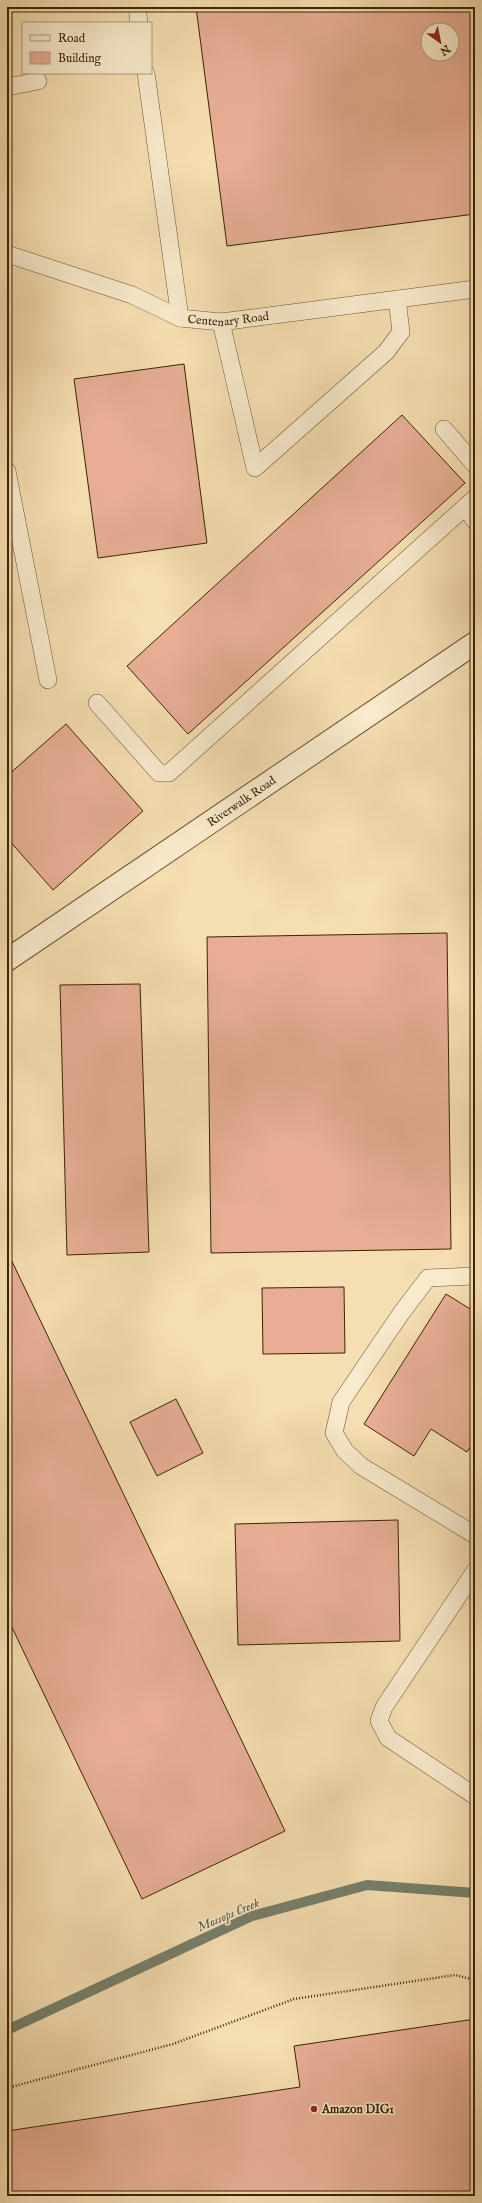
<svg xmlns="http://www.w3.org/2000/svg" width="482" height="2203" font-family="'IM FELL English',serif">
	<style>
		.lines { fill: none; stroke-linecap: round; stroke-linejoin: round }
		.stream { stroke: #767f6a; stroke-width: 10 }
		.building { fill: #e7ae95; stroke: #3d2405; fill-rule: evenodd }
		.service-casing { stroke: #6b5230; stroke-width: 18 }
		.minor-casing { stroke: #6b5230; stroke-width: 24 }
		.path { stroke: #3d2405; stroke-width: 2.5; stroke-dasharray: 1 2; stroke-linecap: butt }
		.service { stroke: #f8eacc; stroke-width: 17 }
		.minor { stroke: #f8eacc; stroke-width: 22 }
		.poi-dot { fill: #8f2418; stroke: #f8eacc; stroke-width: 1.5 }
		.labels { text-anchor: middle; stroke-width: 3; stroke-linejoin: round; paint-order: stroke }
		.street-label { font-size: 12px; fill: #3d2405; stroke: #f8eacc }
		.poi-label { font-size: 12px; font-weight: bold; fill: #3d2405; stroke: #f8eacc; text-anchor: start }
		.water-label { font-size: 13px; font-style: italic; fill: #5a5237; stroke: #f8eacc }
	</style>
	<rect width="100%" height="100%" fill="#f5deb1"/>
	<filter id="stains"><feTurbulence type="fractalNoise" baseFrequency=".005" numOctaves="4"/><feColorMatrix values="0 0 0 0 .2 0 0 0 0 .09 0 0 0 0 .02 0 0 0 .5 -.17"/></filter>
	<radialGradient id="worn" r=".72"><stop offset=".6" stop-color="#630" stop-opacity="0"/><stop offset="1" stop-color="#630" stop-opacity=".3"/></radialGradient>
	<g class="lines">
		<polyline class="stream" points="7,2030 252,1916 367,1885 475,1893"/>
	</g>
	<g class="building">
		<path d="M196,7H475V214L227,246ZM428,30H452V54H428Z"/>
		<polygon points="184,364 207,543 98,558 74,379"/>
		<polygon points="402,415 465,483 188,734 127,666"/>
		<polygon points="66,724 143,811 53,890 7,838 7,776"/>
		<polygon points="447,933 451,1249 211,1253 207,937"/>
		<polygon points="140,984 149,1252 67,1255 60,985"/>
		<polygon points="7,1251 285,1831 142,1899 7,1617"/>
		<polygon points="344,1287 345,1353 263,1354 262,1288"/>
		<polygon points="446,1294 475,1312 475,1439 467,1452 431,1429 414,1456 364,1424"/>
		<polygon points="176,1399 203,1453 157,1476 130,1422"/>
		<polygon points="398,1520 400,1641 238,1645 235,1524"/>
		<polygon points="475,2019 475,2196 7,2196 7,2131 300,2087 294,2046"/>
	</g>
	<g class="lines">
		<g class="service-casing">
			<g id="service">
				<polyline points="137,7 139,23"/>
				<path id="s1" d="M146,73L180,318L221,322L475,289"/>
				<polyline points="7,87 38,81"/>
				<polyline points="7,254 132,295 180,318"/>
				<polyline points="221,322 255,468 386,352 401,332 397,299"/>
				<polyline points="444,429 475,465"/>
				<polyline points="7,471 48,680"/>
				<polyline points="465,507 475,521"/>
				<polyline points="97,703 159,773 169,773 475,498"/>
				<polyline points="475,1276 428,1278 402,1312 341,1402 334,1433 345,1451 361,1466 475,1535"/>
				<polyline points="475,1571 384,1707 379,1721 388,1738 475,1796"/>
			</g>
		</g>
		<g class="minor-casing">
			<g id="minor">
				<path id="s2" d="M7,960L475,643"/>
			</g>
		</g>
		<polyline class="path" points="7,2088 173,2044 294,1999 455,1975 475,1980"/>
		<use href="#service" class="service"/>
		<use href="#minor" class="minor"/>
	</g>
	<circle class="poi-dot" cx="314" cy="2109" r="4"/>
	<g class="labels">
		<g class="street-label">
			<text dy="4" stroke="none"><textPath href="#s1" startOffset="296">Centenary Road</textPath></text>
			<text dy="4" stroke="none"><textPath href="#s2" startOffset="283">Riverwalk Road</textPath></text>
		</g>
		<g class="poi-label">
			<text x="322" y="2113">Amazon DIG1</text>
		</g>
		<g class="water-label">
			<text transform="translate(228 1914) rotate(-23)" y="5">Mossops Creek</text>
		</g>
	</g>
	<rect width="482" height="2203" fill="none" stroke="#f5deb1" stroke-width="24"/>
	<rect x="8" y="8" width="466" height="2187" fill="none" stroke="#3d2405" stroke-width="2"/>
	<rect x="12" y="12" width="458" height="2179" fill="none" stroke="#3d2405"/>
	<rect x="22" y="22" width="130" height="52" fill="#f8eacc" stroke="#ad9b7c"/>
	<rect x="30" y="35" width="20" height="6" fill="#f8eacc" stroke="#ad9b7c"/>
	<text x="58" y="42" font-size="12" fill="#3d2405">Road</text>
	<rect x="30" y="52" width="20" height="12" fill="#e7ae95" stroke="#ad9b7c"/>
	<text x="58" y="62" font-size="12" fill="#3d2405">Building</text>
	<g transform="translate(440 42) rotate(147)"><circle r="19" fill="#f8eacc" stroke="#ad9b7c"/>
	<path d="M0-3L7 15L0 10L-7 15Z" fill="#8f2418"/>
	<text y="-6" font-size="11" font-weight="bold" text-anchor="middle" fill="#3d2405">N</text>
	</g>
	<rect width="100%" height="100%" filter="url(#stains)"/>
	<rect width="100%" height="100%" fill="url(#worn)"/>
</svg>
